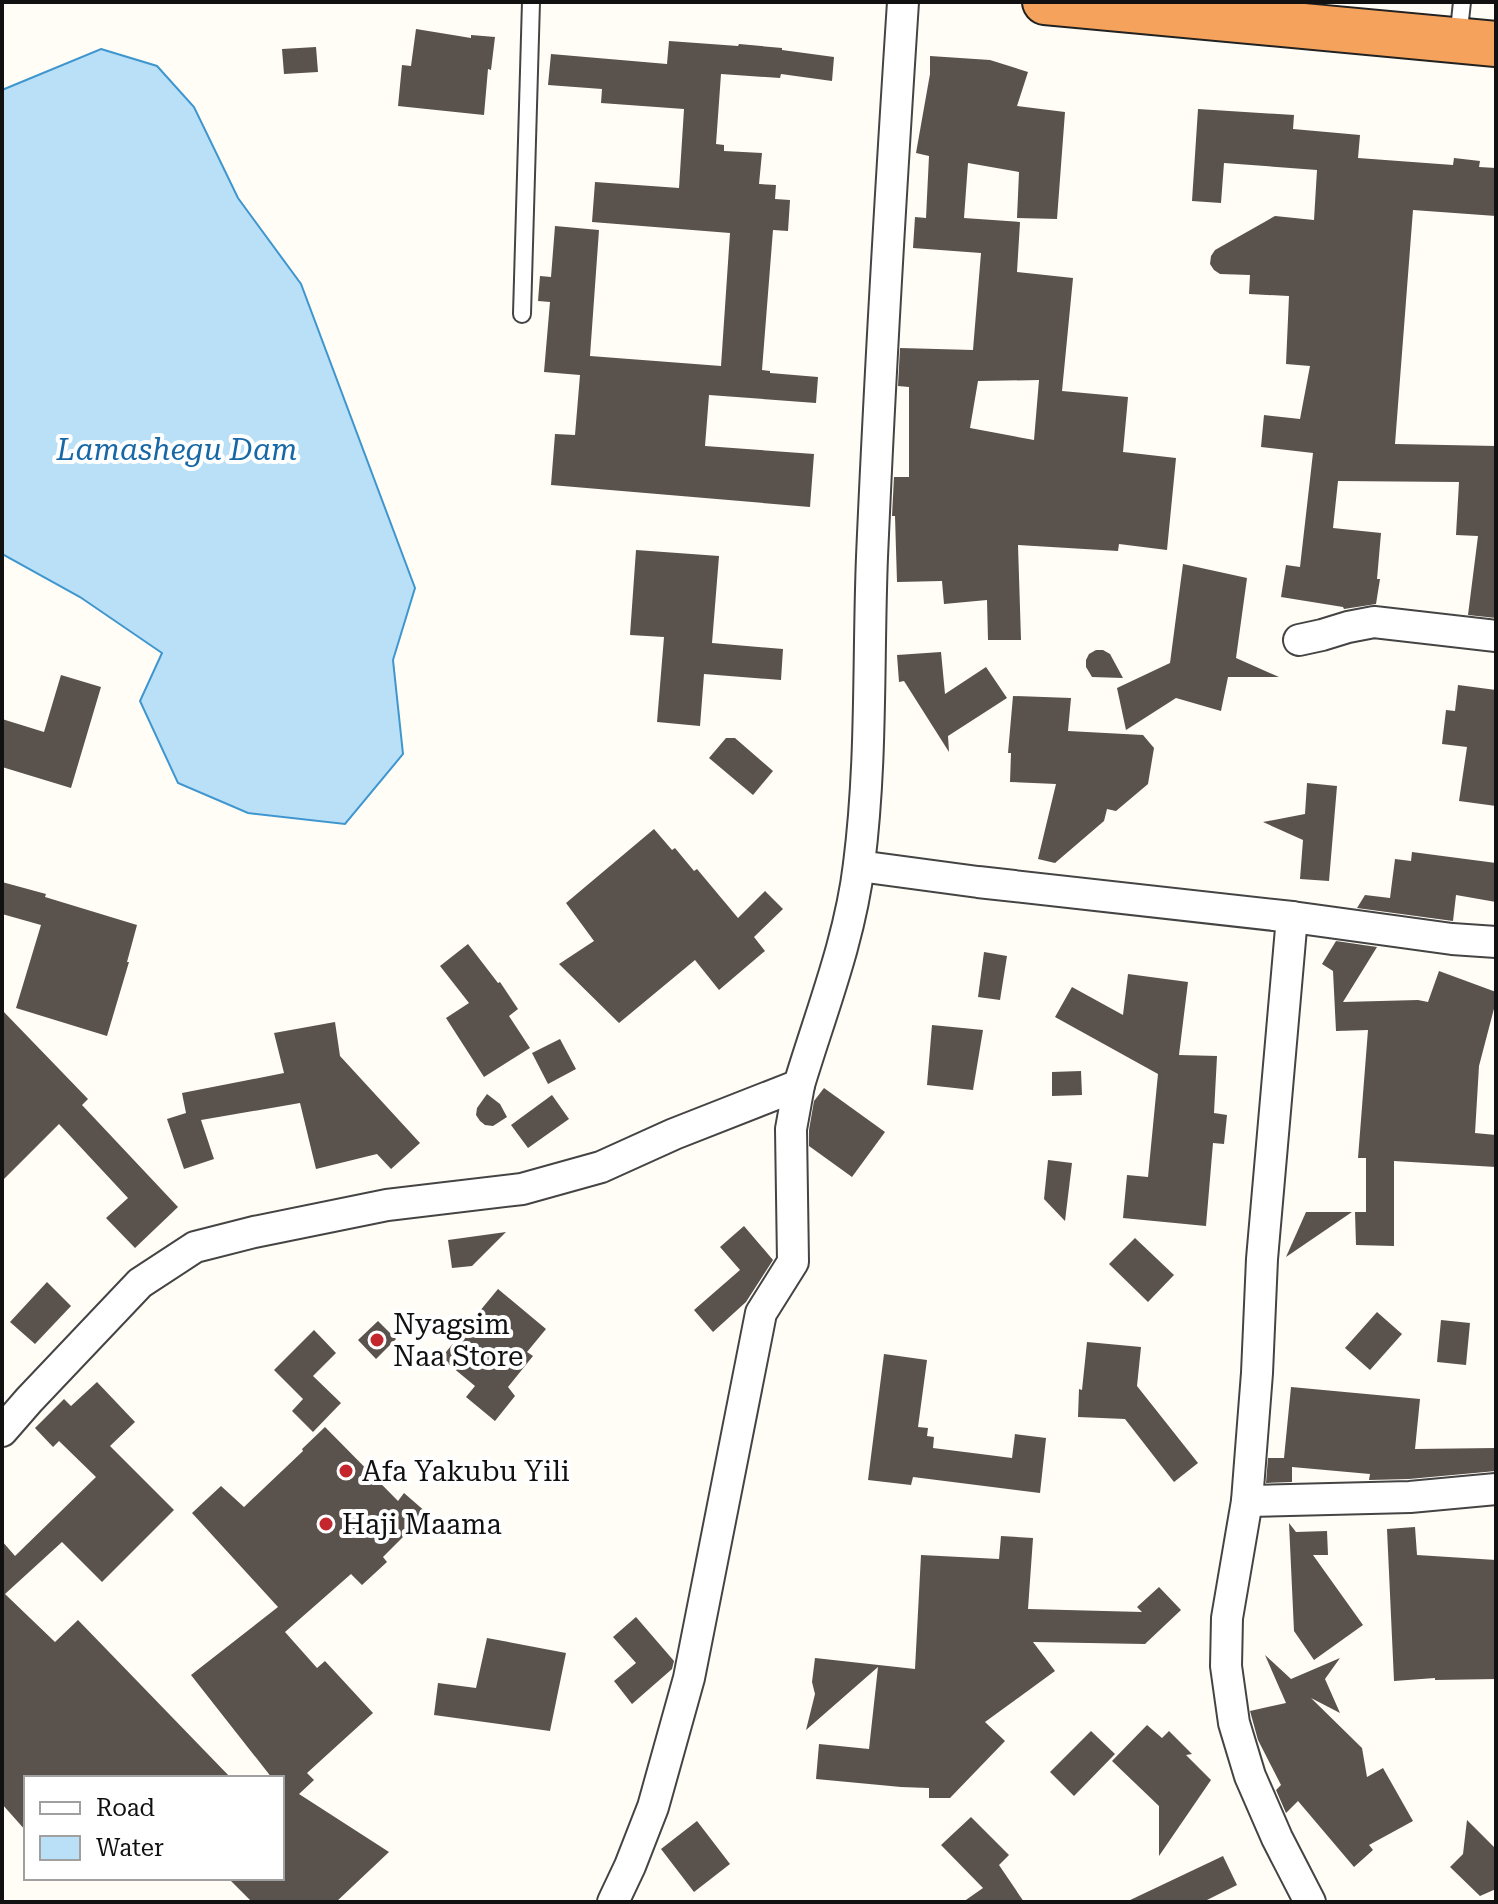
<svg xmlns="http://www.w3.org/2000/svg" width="1498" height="1904" font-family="'Roboto Serif',serif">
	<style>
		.water { fill: #b9e0f7; stroke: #3f96cf; stroke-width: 2 }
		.building { fill: #5a524d; fill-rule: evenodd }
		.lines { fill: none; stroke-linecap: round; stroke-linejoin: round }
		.lane-casing { stroke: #444; stroke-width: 20 }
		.street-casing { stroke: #444; stroke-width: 34 }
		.highway-casing { stroke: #222; stroke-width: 48 }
		.lane { stroke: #fff; stroke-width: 16 }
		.street { stroke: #fff; stroke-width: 30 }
		.highway { stroke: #f5a25d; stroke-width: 44 }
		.poi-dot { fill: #c4262e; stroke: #fff; stroke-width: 3 }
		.labels { text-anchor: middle; stroke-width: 8; stroke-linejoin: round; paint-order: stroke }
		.poi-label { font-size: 28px; fill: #111; stroke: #fff; text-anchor: start }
		.water-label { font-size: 30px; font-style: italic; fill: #1768a6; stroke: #fff }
	</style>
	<rect width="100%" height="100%" fill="#fffdf5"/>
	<polygon class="water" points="101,49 157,66 194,107 238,198 301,284 415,588 393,660 403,754 345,824 248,813 178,783 140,701 162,653 80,597 2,554 2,90"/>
	<g class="building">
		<polygon points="416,29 471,38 471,35 495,37 491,70 488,69 484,115 398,106 402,65 411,66"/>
		<polygon points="669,41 738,46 739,44 782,48 782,50 834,57 832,81 781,74 780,78 721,74 716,144 724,145 724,151 762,153 759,184 776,185 775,199 790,200 788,231 773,230 762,370 770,371 770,373 818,377 816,403 709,395 705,446 814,454 810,507 551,485 555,434 575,435 580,375 544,372 550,302 538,301 540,276 551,277 555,226 599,230 590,356 721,366 730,233 592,222 595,182 679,188 684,109 601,103 602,89 548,85 551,54 667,64"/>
		<polygon points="316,47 318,72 284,74 282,49"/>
		<path d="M930,56L990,60L1028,72L1017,106L1065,112L1057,219L1017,218L1019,172L968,163L964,218L1020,222L1017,272L1073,278L1062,391L1128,397L1123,452L1176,458L1167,550L1119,544L1118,551L1018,545L1021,640H988L987,600L944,604L942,581L897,582L895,516H892L894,477H909V387L898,386L900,348L973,350L981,253L913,248L915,217L926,218L929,156L916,153L930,74ZM1039,380L1034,440L970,428L978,381Z"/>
		<polygon points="1198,109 1294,115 1293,129 1360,135 1358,158 1453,165 1454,158 1480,161 1479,167 1496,168 1496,216 1413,210 1395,444 1496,446 1496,618 1468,615 1478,536 1456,535 1459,482 1338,481 1333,528 1381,533 1377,579 1380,579 1376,604 1344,609 1343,607 1281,597 1286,565 1300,567 1313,453 1261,447 1264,415 1300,419 1310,366 1286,364 1289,296 1249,294 1250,275 1220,274 1214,270 1210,264 1211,256 1215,250 1275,216 1314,220 1317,170 1224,163 1221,203 1192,201"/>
		<polygon points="636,550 719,556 712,643 783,649 781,680 704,674 700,726 657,722 664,637 630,635"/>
		<polygon points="1183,564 1247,578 1236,658 1279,677 1228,677 1221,711 1176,698 1126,730 1117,688 1170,663"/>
		<polygon points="1096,650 1103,650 1110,654 1123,678 1092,677 1086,667 1086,660 1089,654"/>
		<polygon points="941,652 945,694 986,667 1007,698 948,736 949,752 904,681 899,682 897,655"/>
		<polygon points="61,675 101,687 71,788 2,767 2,719 44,732"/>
		<polygon points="1458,685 1496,690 1496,806 1459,801 1467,747 1442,744 1446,710 1455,711"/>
		<polygon points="1013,696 1071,698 1068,731 1143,735 1154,748 1148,784 1116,811 1107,809 1104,821 1055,863 1038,859 1056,784 1010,782 1011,753 1008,753"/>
		<polygon points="726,738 735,738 773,771 753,795 709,758"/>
		<polygon points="1307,783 1337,786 1329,881 1300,879 1303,840 1263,822 1305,814"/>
		<polygon points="654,829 672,850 675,848 694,871 697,869 738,918 765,891 783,909 754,937 765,951 719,990 695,960 619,1023 559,964 594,941 566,903"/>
		<polygon points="1412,852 1496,863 1496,902 1456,895 1453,921 1357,908 1365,895 1390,898 1395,859 1411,861"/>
		<polygon points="2,882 46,894 45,897 137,925 127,962 129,962 107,1036 16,1008 41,925 2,914"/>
		<polygon points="1336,941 1377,947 1343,1002 1418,1000 1428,1002 1439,971 1496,992 1496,1001 1479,1066 1475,1133 1496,1135 1496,1167 1394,1161 1394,1246 1356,1245 1355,1212 1366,1212 1366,1158 1358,1158 1368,1030 1336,1031 1333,971 1322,964"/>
		<polygon points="468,944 498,983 500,982 518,1009 509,1016 530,1048 484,1077 446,1018 469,1003 440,966"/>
		<polygon points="984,952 1007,956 1000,1000 978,997"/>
		<polygon points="1128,974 1188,982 1179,1055 1217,1056 1214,1113 1227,1115 1224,1144 1213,1143 1206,1226 1123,1218 1127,1175 1148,1177 1158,1074 1055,1017 1072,987 1123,1015"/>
		<polygon points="2,1010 88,1099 82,1105 178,1207 135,1248 106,1218 128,1198 59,1124 2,1181"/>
		<polygon points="335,1022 340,1056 420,1143 391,1169 377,1154 316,1169 300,1103 201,1120 214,1159 184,1169 167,1119 186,1113 182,1093 284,1073 274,1033"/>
		<polygon points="932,1025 983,1030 973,1090 927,1085"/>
		<polygon points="560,1039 576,1069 548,1084 532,1053"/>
		<polygon points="1081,1071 1082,1095 1052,1096 1052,1072"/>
		<polygon points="824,1088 885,1132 852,1177 809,1146 809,1130 814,1101"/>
		<polygon points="487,1094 500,1104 507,1117 493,1126 485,1125 480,1121 476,1115 477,1108"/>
		<polygon points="552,1095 569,1119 528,1148 511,1125"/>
		<polygon points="1048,1160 1072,1163 1065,1221 1044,1199"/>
		<polygon points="1306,1212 1352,1212 1286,1257"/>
		<polygon points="744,1226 773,1260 746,1302 713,1332 694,1310 740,1270 720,1247"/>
		<polygon points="506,1232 472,1266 452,1268 448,1240"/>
		<polygon points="1135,1238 1174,1275 1148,1302 1109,1264"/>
		<polygon points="47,1282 71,1306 35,1344 10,1322"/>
		<polygon points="498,1289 546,1329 527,1352 533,1356 508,1387 515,1396 495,1421 466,1397 475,1386 446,1362 446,1352"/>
		<polygon points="1377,1312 1402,1334 1370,1370 1345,1348"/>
		<polygon points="1441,1320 1470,1323 1466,1365 1437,1362"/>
		<polygon points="378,1321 396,1339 376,1359 358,1340"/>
		<polygon points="314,1330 336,1353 313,1376 341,1403 313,1432 292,1411 303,1399 274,1370"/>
		<polygon points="1087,1342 1141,1347 1137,1386 1198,1463 1174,1482 1125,1419 1078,1417 1079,1389 1082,1390"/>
		<polygon points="884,1354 927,1360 918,1427 928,1428 927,1436 934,1437 933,1448 1012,1458 1015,1434 1046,1438 1040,1493 913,1477 911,1485 868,1480"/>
		<polygon points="97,1382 135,1422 110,1446 174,1510 102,1582 62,1542 5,1594 55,1642 78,1620 231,1778 26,1778 26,1831 2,1804 2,1541 15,1556 96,1477 59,1441 53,1447 35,1428 64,1399 71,1406"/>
		<polygon points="1291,1387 1420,1399 1415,1449 1496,1448 1496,1471 1409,1479 1369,1480 1370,1474 1292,1467 1292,1482 1266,1483 1268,1458 1284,1458"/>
		<polygon points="325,1427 398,1501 404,1493 427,1513 383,1557 387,1562 362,1585 351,1574 285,1632 317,1668 325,1661 373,1713 307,1773 314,1780 299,1794 389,1852 336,1902 252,1902 228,1878 282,1878 282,1778 272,1778 191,1675 278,1607 192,1513 221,1486 244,1507 303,1451 302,1449"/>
		<polygon points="1289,1523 1296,1532 1327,1531 1328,1555 1313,1555 1363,1625 1314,1660 1294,1631"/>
		<polygon points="1415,1527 1417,1555 1496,1560 1496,1679 1435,1680 1435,1678 1394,1681 1387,1529"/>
		<polygon points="1001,1536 1033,1538 1028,1609 1142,1612 1137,1607 1159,1587 1181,1610 1145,1644 1033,1642 1055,1671 985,1722 1005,1741 950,1798 929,1798 929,1788 901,1787 816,1779 819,1744 869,1749 878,1667 806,1730 815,1694 812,1682 815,1658 915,1669 921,1555 999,1559"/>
		<polygon points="636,1617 674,1661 672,1669 632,1704 614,1681 636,1663 613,1637"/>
		<polygon points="487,1638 566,1653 550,1731 434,1715 438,1683 476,1688"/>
		<polygon points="1265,1655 1291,1679 1340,1658 1325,1679 1340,1713 1311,1698 1362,1748 1367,1777 1383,1768 1413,1821 1369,1845 1373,1850 1354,1867 1298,1801 1286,1813 1276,1790 1281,1785 1258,1740 1250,1711 1286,1703"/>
		<polygon points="1147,1725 1162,1738 1169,1731 1192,1754 1186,1755 1211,1780 1159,1856 1159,1806 1112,1761"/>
		<polygon points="1091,1731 1115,1754 1074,1796 1050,1772"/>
		<polygon points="971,1817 1009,1855 999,1865 1024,1902 963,1902 983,1888 941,1845"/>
		<polygon points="1467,1820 1496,1849 1496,1889 1480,1896 1450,1867 1463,1854"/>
		<polygon points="697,1821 730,1864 694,1892 661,1849"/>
		<polygon points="1223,1856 1237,1885 1203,1902 1126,1902"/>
	</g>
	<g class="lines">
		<g class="lane-casing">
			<g id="lane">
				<polyline points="1458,39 1462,2"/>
				<polyline points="522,314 531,2"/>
			</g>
		</g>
		<g class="street-casing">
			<g id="street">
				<polyline points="1299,640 1322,635 1348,627 1374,622 1496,636"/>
				<polyline points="859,866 978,882 1292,917 1262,1259 1257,1373 1247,1501 1227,1618 1226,1666 1234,1723 1250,1776 1277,1838 1310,1902"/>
				<polyline points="1292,917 1452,939 1496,942"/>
				<path d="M2,1431L29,1400L140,1283L195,1247L254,1232L387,1205L522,1189L601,1167L674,1134L799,1085C821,1012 850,940 859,864C872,762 868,659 872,557C880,372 891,187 903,2"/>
				<polyline points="1247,1501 1410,1497 1496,1489"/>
				<polyline points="613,1902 630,1866 653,1807 689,1678 761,1313 793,1262 791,1129 799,1085"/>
			</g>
		</g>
		<g class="highway-casing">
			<polyline id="highway" points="1045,2 1496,44"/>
		</g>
		<use href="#lane" class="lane"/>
		<use href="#street" class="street"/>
		<use href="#highway" class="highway"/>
	</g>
	<g class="poi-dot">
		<circle cx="377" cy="1340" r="8"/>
		<circle cx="346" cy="1471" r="8"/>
		<circle cx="326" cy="1524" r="8"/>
	</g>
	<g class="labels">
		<g class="poi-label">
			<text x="393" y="1334">Nyagsim<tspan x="393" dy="32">Naa Store</tspan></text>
			<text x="362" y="1481">Afa Yakubu Yili</text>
			<text x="342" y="1534">Haji Maama</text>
		</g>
		<g class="water-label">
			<text x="177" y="460">Lamashegu Dam</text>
		</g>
	</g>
	<rect width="1498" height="1904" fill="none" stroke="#111111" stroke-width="8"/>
	<rect x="24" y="1776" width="260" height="104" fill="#ffffff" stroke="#a0a0a0" stroke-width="2"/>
	<rect x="40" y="1802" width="40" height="12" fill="#ffffff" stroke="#a0a0a0" stroke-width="2"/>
	<text x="96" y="1816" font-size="24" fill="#111111">Road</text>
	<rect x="40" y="1836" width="40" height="24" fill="#b9e0f7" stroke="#a0a0a0" stroke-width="2"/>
	<text x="96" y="1856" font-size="24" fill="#111111">Water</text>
</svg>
